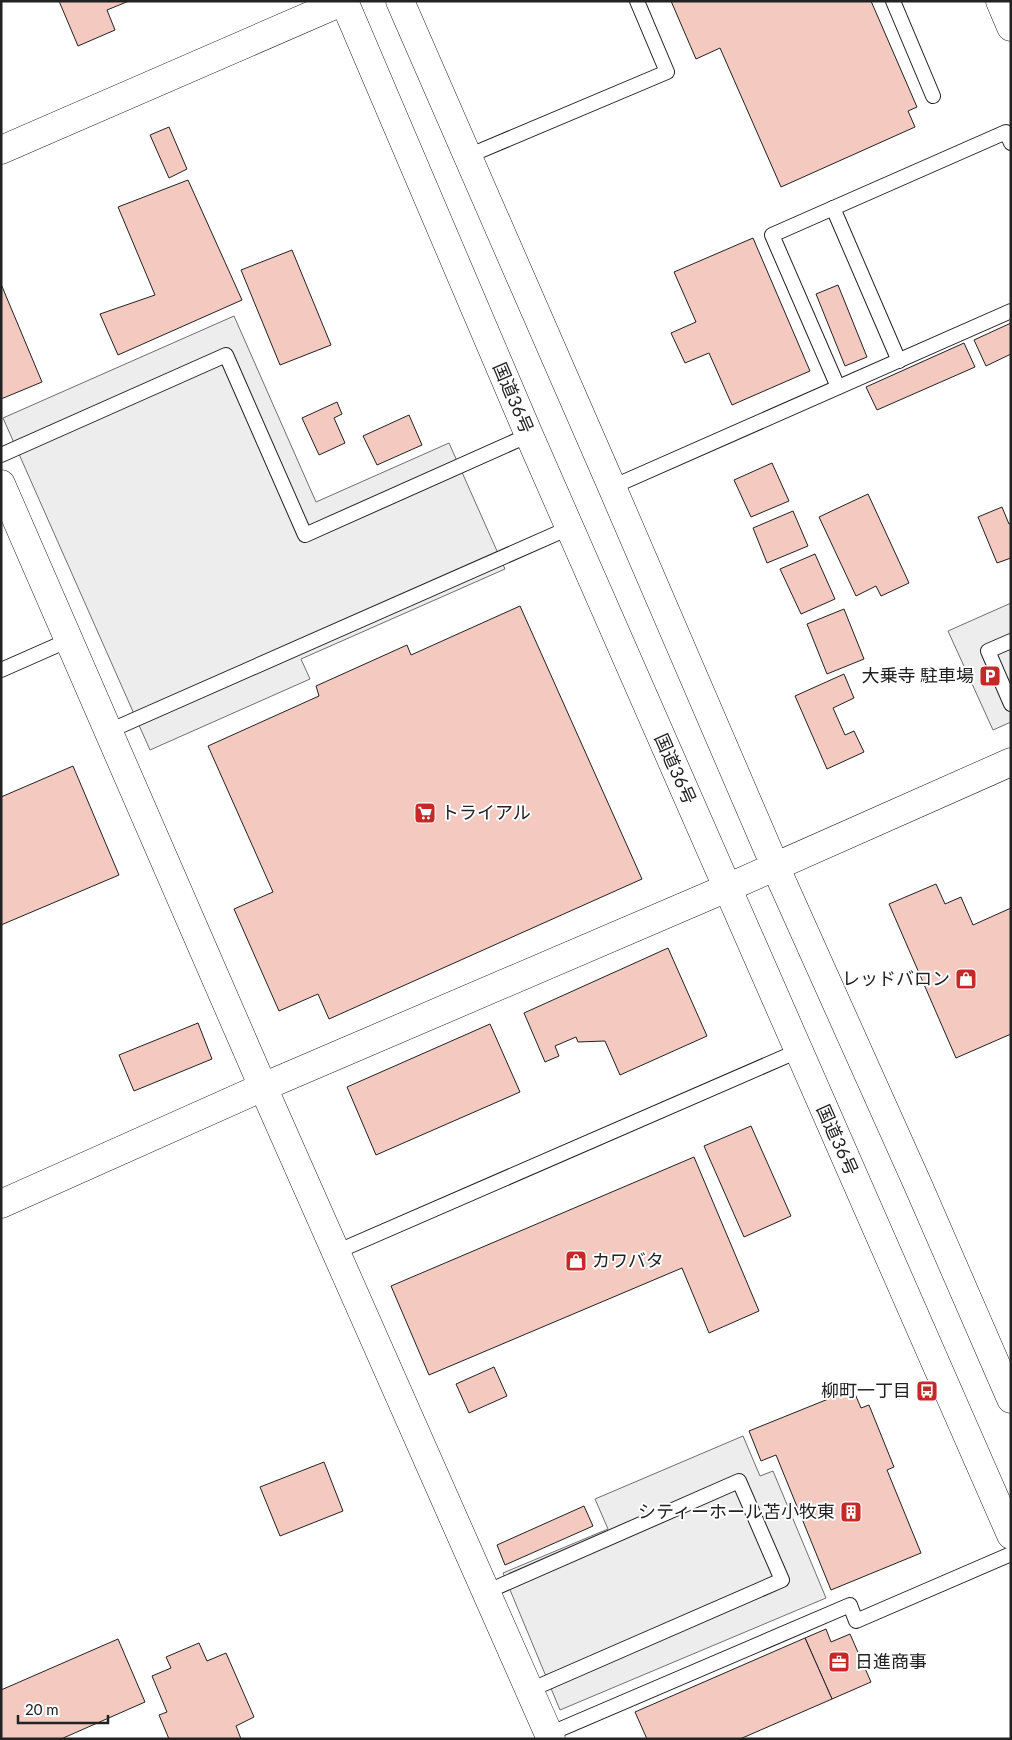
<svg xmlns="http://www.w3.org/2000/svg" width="1012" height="1740" font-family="Lato,'Noto Sans JP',sans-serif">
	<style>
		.parking { fill: #ededed; stroke: #6f6f6f }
		.building { fill: #f3c9c0; stroke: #222 }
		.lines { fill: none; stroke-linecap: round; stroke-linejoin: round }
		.lane-casing { stroke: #222; stroke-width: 16 }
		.street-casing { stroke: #222; stroke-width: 29 }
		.secondary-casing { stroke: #222; stroke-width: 29 }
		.highway-casing { stroke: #222; stroke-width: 29 }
		.lane { stroke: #fff; stroke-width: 14 }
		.street { stroke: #fff; stroke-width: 28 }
		.secondary { stroke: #fff; stroke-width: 28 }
		.highway { stroke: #fff; stroke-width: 28 }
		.labels { text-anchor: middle; stroke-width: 4; stroke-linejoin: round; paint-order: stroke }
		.street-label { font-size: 18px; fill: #222; stroke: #fff }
		.poi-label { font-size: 18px; fill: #222; stroke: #fff; text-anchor: end }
	</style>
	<rect width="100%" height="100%" fill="#fff"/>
	<g class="parking">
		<polygon points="234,316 316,502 449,443 505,569 301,659 310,679 150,750 3,418"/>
		<polygon points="1011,603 1011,722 993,730 948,631"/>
		<polygon points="743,1436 760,1476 773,1471 826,1598 560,1710 503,1573 608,1529 595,1499"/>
	</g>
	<g class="building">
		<polygon points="59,1 129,1 107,10 115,30 78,46"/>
		<polygon points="671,1 871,1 917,107 908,111 915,127 781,187 720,48 696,59"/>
		<polygon points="169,127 187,169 169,178 150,135"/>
		<polygon points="188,180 242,300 118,355 100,314 155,295 118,207"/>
		<polygon points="753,238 810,371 732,405 709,353 685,363 671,333 696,322 674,272"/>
		<polygon points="292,250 331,345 280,365 241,270"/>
		<polygon points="1,284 42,382 1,399"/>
		<polygon points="838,285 867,357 845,366 816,294"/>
		<polygon points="1011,323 1011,354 986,366 974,340"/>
		<polygon points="964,343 975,367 877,410 866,387"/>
		<polygon points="337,402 342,414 334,418 345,443 319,455 302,418"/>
		<polygon points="409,415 422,445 377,465 363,436"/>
		<polygon points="772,463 789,501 751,517 734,480"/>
		<polygon points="868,494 909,583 881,596 876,586 856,596 819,517"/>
		<polygon points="1002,507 1009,524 1011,523 1011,558 997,563 978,517"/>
		<polygon points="793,511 808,546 767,563 753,528"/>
		<polygon points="815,554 835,599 801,614 780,569"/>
		<polygon points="520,606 642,879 329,1019 318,994 279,1011 234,909 273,892 208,746 319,696 316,686 407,645 411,655"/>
		<polygon points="844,609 864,659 827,674 807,624"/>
		<polygon points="844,674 854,698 833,708 845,735 854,731 864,752 827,769 795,696"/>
		<polygon points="73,766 119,875 1,925 1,797"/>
		<polygon points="936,884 945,904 961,897 973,925 1011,908 1011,1034 956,1058 889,904"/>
		<polygon points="668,948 707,1036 620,1075 605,1041 578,1042 576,1037 555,1046 559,1056 545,1062 524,1013"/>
		<polygon points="198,1023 212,1059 134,1091 119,1055"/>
		<polygon points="490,1024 520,1092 376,1155 347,1087"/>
		<polygon points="751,1126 791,1216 744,1237 704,1146"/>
		<polygon points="694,1157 759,1311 709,1333 682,1268 429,1375 391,1286"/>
		<polygon points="494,1367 507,1396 469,1413 456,1384"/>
		<polygon points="853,1389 861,1408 869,1405 894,1467 887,1470 921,1553 831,1590 776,1455 761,1461 749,1431"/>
		<polygon points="324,1462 343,1511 280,1536 260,1487"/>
		<polygon points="584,1506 593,1526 505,1565 497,1545"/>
		<polygon points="826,1629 831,1642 850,1634 871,1682 832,1699 805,1638"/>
		<polygon points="805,1638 832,1699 740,1739 647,1739 635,1712"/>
		<polygon points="118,1639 145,1702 61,1739 1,1739 1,1690"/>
		<polygon points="199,1643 207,1661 226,1653 254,1717 236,1726 241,1739 169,1739 159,1715 167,1712 152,1676 171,1668 166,1657"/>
	</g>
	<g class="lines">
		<g class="lane-casing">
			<g id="lane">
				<polyline points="893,1 933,96"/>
				<polyline points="468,156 667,72 637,1"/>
				<polyline points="833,208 899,361"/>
				<polyline points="838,387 772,235 1006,132 1011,143"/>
				<polyline points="1,455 226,355 305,535 529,435"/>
				<polyline points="612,487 1011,311"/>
				<polyline points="1011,641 988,651 1011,704"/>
				<polyline points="1,670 69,640"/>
				<polyline points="109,731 569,528"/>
				<polyline points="336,1252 798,1051"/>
				<polyline points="486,1592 739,1481 782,1580 530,1690"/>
				<polyline points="549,1734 850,1605 856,1621 1011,1554"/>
			</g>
		</g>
		<g class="street-casing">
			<polyline id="street" points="1000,1 1011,27"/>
		</g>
		<g class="secondary-casing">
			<g id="secondary">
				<polyline points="1,150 344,1"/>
				<polyline points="1,484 263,1087 551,1739"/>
				<polyline points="1,1204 263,1087 727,888 1011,762"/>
			</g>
		</g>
		<g class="highway-casing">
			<g id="highway">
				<polyline points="344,1 529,435 1011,1535"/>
				<polyline points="400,1 612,487 775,866 918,1185 1011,1399"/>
			</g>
		</g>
		<use href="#lane" class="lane"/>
		<use href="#street" class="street"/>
		<use href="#secondary" class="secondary"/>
		<use href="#highway" class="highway"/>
	</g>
	<defs>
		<g id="parking-square" transform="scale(1.125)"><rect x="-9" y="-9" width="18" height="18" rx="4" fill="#c62828" stroke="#fff"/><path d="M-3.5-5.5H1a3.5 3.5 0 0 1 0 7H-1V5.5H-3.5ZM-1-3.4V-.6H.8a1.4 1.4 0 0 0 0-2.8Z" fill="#fff"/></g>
		<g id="supermarket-square" transform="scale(1.125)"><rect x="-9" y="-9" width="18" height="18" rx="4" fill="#c62828" stroke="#fff"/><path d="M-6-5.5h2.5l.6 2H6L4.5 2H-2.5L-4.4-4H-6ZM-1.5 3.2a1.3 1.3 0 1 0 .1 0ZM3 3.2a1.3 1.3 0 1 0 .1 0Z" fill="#fff"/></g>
		<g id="shop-square" transform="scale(1.125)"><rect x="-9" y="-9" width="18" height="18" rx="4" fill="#c62828" stroke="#fff"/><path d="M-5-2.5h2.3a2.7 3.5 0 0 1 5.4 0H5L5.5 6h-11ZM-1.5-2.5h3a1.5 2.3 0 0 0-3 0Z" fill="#fff"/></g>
		<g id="bus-square" transform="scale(1.125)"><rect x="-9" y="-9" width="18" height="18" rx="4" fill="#c62828" stroke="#fff"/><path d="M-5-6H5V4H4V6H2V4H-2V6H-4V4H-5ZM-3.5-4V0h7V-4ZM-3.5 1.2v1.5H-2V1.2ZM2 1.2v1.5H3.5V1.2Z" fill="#fff"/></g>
		<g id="building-square" transform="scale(1.125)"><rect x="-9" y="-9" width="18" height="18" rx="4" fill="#c62828" stroke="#fff"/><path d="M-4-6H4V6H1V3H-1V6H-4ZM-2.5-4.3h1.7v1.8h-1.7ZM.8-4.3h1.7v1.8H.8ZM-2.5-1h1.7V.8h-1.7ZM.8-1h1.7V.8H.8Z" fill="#fff"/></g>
		<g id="office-square" transform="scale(1.125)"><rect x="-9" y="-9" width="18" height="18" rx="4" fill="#c62828" stroke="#fff"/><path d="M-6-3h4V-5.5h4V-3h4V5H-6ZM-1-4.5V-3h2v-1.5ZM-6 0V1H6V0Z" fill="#fff"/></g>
	</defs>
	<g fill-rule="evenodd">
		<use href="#parking-square" x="990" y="676"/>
		<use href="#supermarket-square" x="425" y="813"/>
		<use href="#shop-square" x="966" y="979"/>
		<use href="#shop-square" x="576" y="1261"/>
		<use href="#bus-square" x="927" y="1391"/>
		<use href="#building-square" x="851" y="1512"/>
		<use href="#office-square" x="839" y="1662"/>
	</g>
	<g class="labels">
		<g class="street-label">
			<text transform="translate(513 398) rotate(67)" y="6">国道36号</text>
			<text transform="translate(675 769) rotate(66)" y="6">国道36号</text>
			<text transform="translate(837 1140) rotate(66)" y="6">国道36号</text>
		</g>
		<g class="poi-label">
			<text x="974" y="682">大乗寺 駐車場</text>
			<text x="441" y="819" text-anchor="start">トライアル</text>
			<text x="950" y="985">レッドバロン</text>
			<text x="592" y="1267" text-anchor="start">カワバタ</text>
			<text x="911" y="1397">柳町一丁目</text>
			<text x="835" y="1518">シティーホール苫小牧東</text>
			<text x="855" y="1668" text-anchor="start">日進商事</text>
		</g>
	</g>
	<rect width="1012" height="1740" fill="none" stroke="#222222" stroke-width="5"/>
	<path d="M18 1715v8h90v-8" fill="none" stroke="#222222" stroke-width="2.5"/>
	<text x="25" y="1715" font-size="15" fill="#222222" stroke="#ffffff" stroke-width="4" paint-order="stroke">20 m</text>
</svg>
